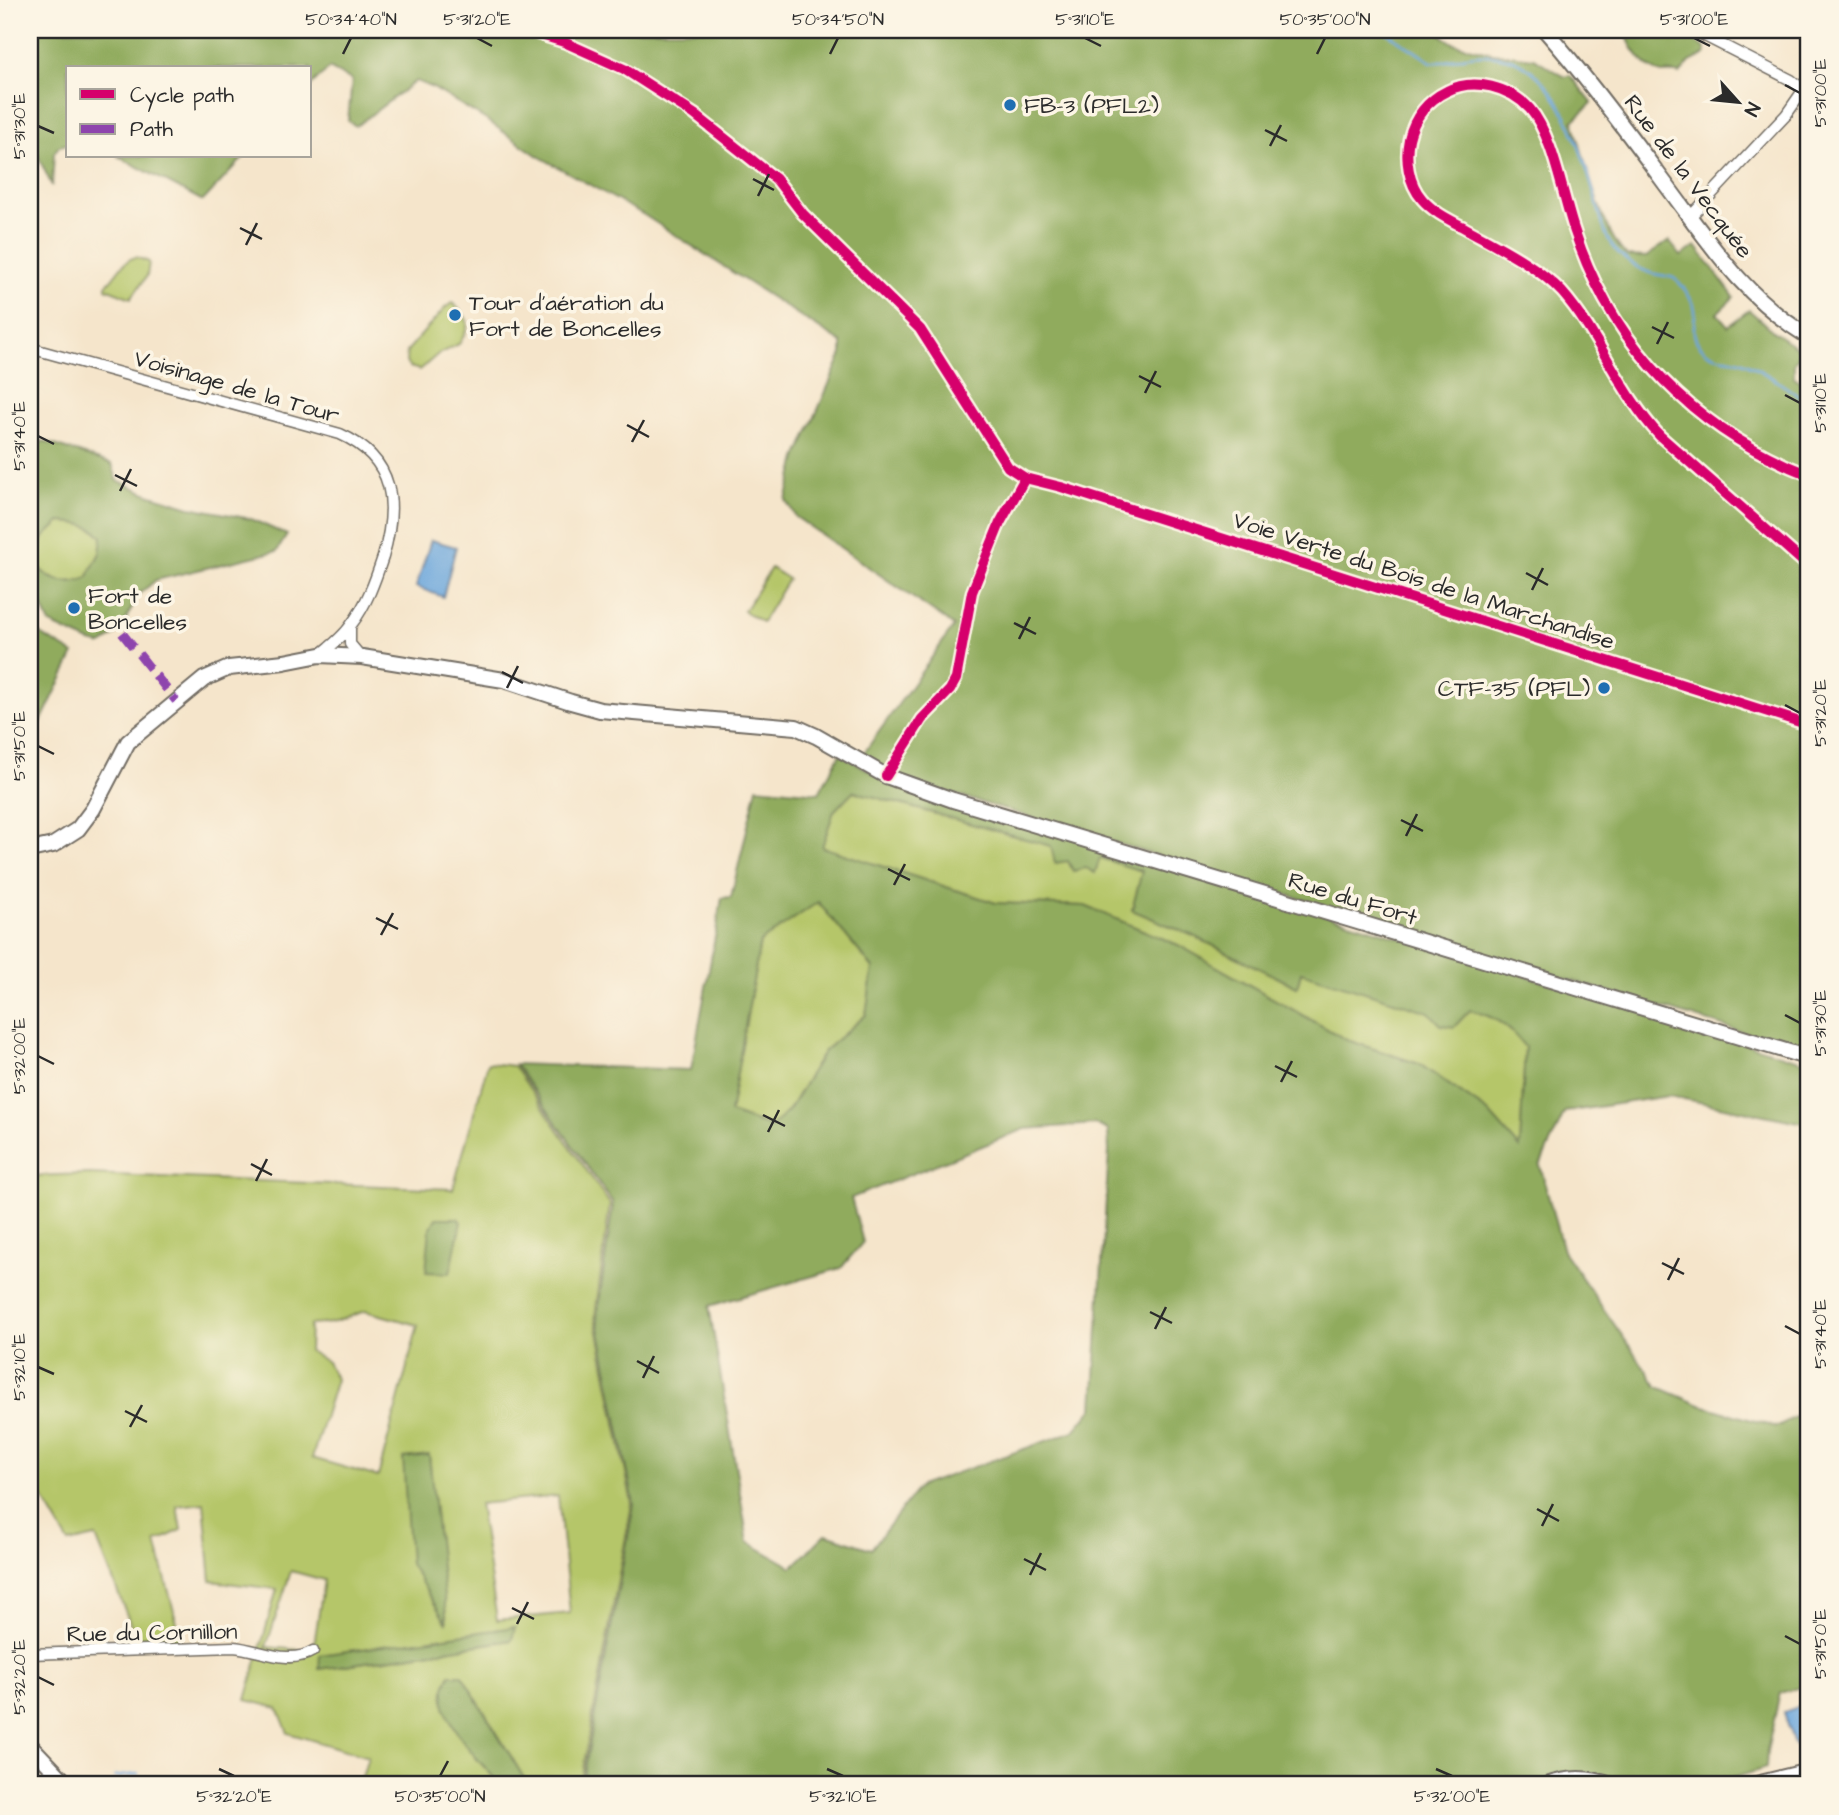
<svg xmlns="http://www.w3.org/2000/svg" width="1839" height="1815" font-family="'Architects Daughter',sans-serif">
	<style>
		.green { fill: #b5c669; stroke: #70784a; stroke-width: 2; fill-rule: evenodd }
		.forest { fill: #90ab5d; stroke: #5e6b44; stroke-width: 2; fill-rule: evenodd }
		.water { fill: #6ba6dc; stroke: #4b6884; stroke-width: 2 }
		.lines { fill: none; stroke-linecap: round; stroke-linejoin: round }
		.stream { stroke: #6ba6dc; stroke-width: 2.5 }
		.street-casing { stroke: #726c63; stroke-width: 13 }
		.secondary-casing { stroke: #726c63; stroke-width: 18 }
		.street { stroke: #fff; stroke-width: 10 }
		.secondary { stroke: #fff; stroke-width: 14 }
		.quiet { stroke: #8e44ad; stroke-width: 9; stroke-dasharray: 18 9; stroke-linecap: butt }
		.cycleway-casing { stroke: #fcf5e5; stroke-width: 15 }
		.cycleway { stroke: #d6006c; stroke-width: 10 }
		.ticks { fill: none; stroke: #2b2b2b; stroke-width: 2.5 }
		.poi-dot { fill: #1f6fb2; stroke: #fcf5e5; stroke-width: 2.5 }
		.labels { text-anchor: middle; stroke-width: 7; stroke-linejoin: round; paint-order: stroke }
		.poi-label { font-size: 23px; fill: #2b2b2b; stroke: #fcf5e5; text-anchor: start }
		.street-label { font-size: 23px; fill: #2b2b2b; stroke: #fcf5e5 }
		.neatline { fill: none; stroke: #2b2b2b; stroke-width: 2.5 }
		.ticks-label { font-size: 18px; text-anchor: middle; fill: #2b2b2b }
	</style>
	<rect width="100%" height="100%" fill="#fcf5e5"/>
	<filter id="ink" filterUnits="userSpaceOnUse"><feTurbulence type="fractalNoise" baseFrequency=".0143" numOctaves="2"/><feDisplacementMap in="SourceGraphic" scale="14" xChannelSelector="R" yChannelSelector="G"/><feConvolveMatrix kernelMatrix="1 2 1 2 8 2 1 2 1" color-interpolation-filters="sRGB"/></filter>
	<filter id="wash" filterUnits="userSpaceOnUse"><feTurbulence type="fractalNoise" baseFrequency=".00686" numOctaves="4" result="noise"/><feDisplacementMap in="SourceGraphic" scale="28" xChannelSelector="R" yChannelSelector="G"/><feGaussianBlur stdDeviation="1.57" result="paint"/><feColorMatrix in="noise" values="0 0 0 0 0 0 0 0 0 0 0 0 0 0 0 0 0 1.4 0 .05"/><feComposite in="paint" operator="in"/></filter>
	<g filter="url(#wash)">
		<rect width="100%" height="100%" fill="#f5e5cb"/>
		<g class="green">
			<path d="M136,257L149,262L147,276L131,298L106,288V285C116,277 122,260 136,257Z"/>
			<path d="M453,303C469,320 473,322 459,344L438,354L420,370L409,367L406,362L407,351L446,307Z"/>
			<path d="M60,522C78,523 91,524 103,537L100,553L87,578C65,586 45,581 34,560L44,537Z"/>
			<polygon points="771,568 788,579 762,622 744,611"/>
			<path d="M853,791L1051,846L1069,861L1100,858L1143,871L1132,910L1196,937L1297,987L1301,971L1430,1012L1454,1027L1470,1010C1496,1017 1508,1025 1525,1047L1520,1149L1488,1112L1419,1064L1347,1040L1178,945L1085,906L996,903L821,847L834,811Z"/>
			<polygon points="818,902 873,968 866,1015 824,1051 789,1110 771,1127 730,1113 760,942"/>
			<path d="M488,1063L514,1066L610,1204L595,1317L632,1504L580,1785H528L462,1675L474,1756L501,1785H360L368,1757L288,1733L278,1708L246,1700L277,1589L211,1581L204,1503L177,1506L181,1530L156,1542L181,1639L136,1638L96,1537L69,1543L30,1476V1176L89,1174L453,1189ZM365,1311L418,1325L378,1477L312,1458L336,1379L327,1362L309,1351L310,1325L332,1323ZM429,1455L446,1622L403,1459ZM558,1496L570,1613L497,1620L479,1504ZM291,1571L324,1580L313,1651L266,1647ZM514,1627L511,1640L319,1669Z"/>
		</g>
		<g class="forest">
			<path d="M30,30H1434L1453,43L1492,53L1534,58L1565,77L1570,75L1592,103L1573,121C1584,156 1601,232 1627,256L1646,257L1669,241L1681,256L1696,246L1734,297L1717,313L1728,326L1749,310L1774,332L1802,351L1794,363V377L1809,387V1052L910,781L861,757L954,626L796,517L786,500L797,458L842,354V343L644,215L538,156L488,121L433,88L416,81L356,126L348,121L352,80L329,68L310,87V68H68V144L59,146L54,153L52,186L30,139Z"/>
			<path d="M1630,30H1674L1704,47L1706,54L1690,62L1680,74C1674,72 1669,73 1662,73C1647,71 1630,48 1627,35Z"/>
			<polygon points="117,156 245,156 203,201"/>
			<path d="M43,441L112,464L117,480L148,494L190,507L251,519L287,535L277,551L156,580L138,595L121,630L102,645L90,642L50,624L30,579V449ZM60,522C78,523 91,524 102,537L100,553L87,578C65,586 45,581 34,560L44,537Z"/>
			<polygon points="30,628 74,654 30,744"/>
			<path d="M840,754L886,780L1809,1063V1124L1669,1096L1565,1112L1540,1165L1563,1251L1658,1387L1700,1405L1776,1427L1809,1410V1685L1780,1693L1767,1751L1766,1768L1711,1785H1631L1595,1774H1560L1534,1785H582L634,1504L597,1317L613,1203L515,1064L691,1070L722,898L731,897L757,787L819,793ZM853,791L1051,846L1055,863L1068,861L1073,871L1086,868L1095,873L1100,858L1142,871L1132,910L1196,937L1297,987L1301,972L1429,1012L1441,1025L1454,1027L1470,1010C1496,1017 1508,1025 1525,1047L1520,1148L1488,1112L1419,1064L1347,1040L1178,945L1085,906L996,903L822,847L834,811ZM818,902L873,968L866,1015L824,1051L789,1110L771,1127L730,1113L760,942ZM1095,1124L1108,1130L1109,1151L1093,1408L1074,1431L920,1486L871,1549L826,1534L792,1567L748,1542L709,1306L841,1268L863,1242L851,1198L1025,1129Z"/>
			<polygon points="436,1218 458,1218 461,1222 450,1273 426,1272 430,1229"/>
			<polygon points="429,1455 447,1624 410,1564 403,1458"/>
			<polygon points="515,1627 512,1640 319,1669 320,1655"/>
			<path d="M450,1675H462L528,1785H501C482,1764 439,1722 444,1691C445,1686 448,1680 450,1675Z"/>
		</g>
		<g class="water">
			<polygon points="431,540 456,547 443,597 416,587"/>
			<polygon points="1809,1703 1809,1741 1794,1745 1784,1712"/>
		</g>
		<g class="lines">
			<g class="stream">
				<path d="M1383,30L1431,62C1444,64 1455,58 1468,56C1481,54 1494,55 1506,58C1569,74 1589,181 1606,235C1615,254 1634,269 1655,274C1662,276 1670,275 1675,279C1683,285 1694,302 1695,311C1695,324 1690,336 1701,347C1716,362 1728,355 1745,363C1768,373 1788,389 1809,403"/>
				<polyline points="115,1777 138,1774"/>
			</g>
		</g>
	</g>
	<g filter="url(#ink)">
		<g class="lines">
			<g class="street-casing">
				<g id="street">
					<polyline points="1693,30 1791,80 1805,91 1809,99"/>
					<polyline points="1690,217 1786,115 1809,82"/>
					<path d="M30,348L340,434C396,459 398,505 383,557C375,581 367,604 351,625C343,637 331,646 320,655"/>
					<polyline points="350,628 350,644 361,657"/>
					<path d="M30,1654L233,1647C260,1649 288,1666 313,1651"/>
				</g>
			</g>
			<g class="secondary-casing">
				<g id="secondary">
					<path d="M1545,30C1587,78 1626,130 1664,182C1709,242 1743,297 1809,337"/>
					<polyline points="30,850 53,845 78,829 93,809 128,742 204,679 229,668 284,662 320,655 362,657 504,680 571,702 600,710 796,727 816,736 886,776 953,800 1809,1058"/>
					<polyline points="30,1745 68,1785"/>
					<path d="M1547,1785C1568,1777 1590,1777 1611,1785"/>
					<polyline points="1752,1785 1809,1771"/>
				</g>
			</g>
			<use href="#street" class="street"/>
			<use href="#secondary" class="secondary"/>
			<polyline class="quiet" points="122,633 176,701"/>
			<g class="cycleway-casing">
				<g id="cycleway">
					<polyline points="525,30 564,42 624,69 694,114 776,179 803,214 920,329 1008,467 1025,478 1061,487 1809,725"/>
					<path d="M1809,475C1697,431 1613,348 1575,232C1563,198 1553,135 1530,109C1510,87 1474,77 1447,91C1428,100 1414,117 1409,139C1405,158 1408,183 1422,199C1433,212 1450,220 1465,228C1499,247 1535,264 1562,292C1600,335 1619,392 1660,436L1809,567"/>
					<polyline points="886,776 922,719 950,690 956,679 972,592 1000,523 1025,478"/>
				</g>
			</g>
			<use href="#cycleway" class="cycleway"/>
		</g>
	</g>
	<path class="ticks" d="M477,38L492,46M1085,38L1101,46M1694,38L1710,46M343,54L351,38M830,54L838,38M1317,54L1325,38M1785,85L1800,93M38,126L54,133M1265,130L1287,141M1270,146L1281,125M753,179L774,190M758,196L769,174M240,228L262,239M246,245L257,223M1652,327L1674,338M1657,344L1668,322M1139,376L1161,387M1145,393L1156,371M1785,395L1800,403M627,425L649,437M38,436L54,444M632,442L644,420M115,475L137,486M120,491L131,469M1526,573L1548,585M1532,590L1543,568M1014,623L1036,634M1019,639L1030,617M502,672L523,683M507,688L518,666M1785,705L1800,713M38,746L54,754M1401,820L1423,831M1406,836L1417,814M888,869L910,880M894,885L905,864M376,918L398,929M381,935L393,913M1785,1015L1800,1023M38,1056L54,1064M1275,1066L1297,1077M1281,1082L1292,1061M763,1115L785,1126M768,1132L779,1110M251,1164L272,1175M256,1181L267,1159M1662,1263L1684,1274M1668,1280L1679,1258M1150,1312L1172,1323M1785,1326L1800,1334M1155,1329L1166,1307M637,1361L659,1373M38,1367L54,1374M643,1378L654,1356M125,1411L147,1422M130,1427L142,1405M1537,1509L1559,1521M1542,1526L1553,1504M1024,1559L1046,1570M1030,1575L1041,1553M512,1608L534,1619M517,1624L528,1602M1785,1636L1800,1644M38,1677L54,1685M219,1769L234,1776M827,1769L843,1776M1436,1769L1452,1776M440,1776L448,1761"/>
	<g class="poi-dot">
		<circle cx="1010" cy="105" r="7"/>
		<circle cx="455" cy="315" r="7"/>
		<circle cx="74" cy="608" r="7"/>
		<circle cx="1604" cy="688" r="7"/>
	</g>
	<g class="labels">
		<g class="poi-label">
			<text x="1024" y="113">FB-3 (PFL2)</text>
			<text x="469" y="310">Tour d'aération du<tspan x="469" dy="26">Fort de Boncelles</tspan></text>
			<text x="88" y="603">Fort de<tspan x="88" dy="26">Boncelles</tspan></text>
			<text x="1590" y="696" text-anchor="end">CTF-35 (PFL)</text>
		</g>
		<g class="street-label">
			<text transform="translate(1689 176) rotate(53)" y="8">Rue de la Vecquée</text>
			<text transform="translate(237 386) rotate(16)" y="8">Voisinage de la Tour</text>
			<text transform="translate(1424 580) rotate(18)" y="8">Voie Verte du Bois de la Marchandise</text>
			<text transform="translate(1353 898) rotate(17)" y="8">Rue du Fort</text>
			<text transform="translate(152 1632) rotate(-1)" y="8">Rue du Cornillon</text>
		</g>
	</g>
	<rect width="1839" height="1815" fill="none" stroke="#fcf5e5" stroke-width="77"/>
	<rect x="66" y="66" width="245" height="91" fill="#fcf5e5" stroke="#a8a49b" stroke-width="2"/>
	<rect x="80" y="89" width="35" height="10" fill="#d6006c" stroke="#a8a49b" stroke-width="2"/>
	<text x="130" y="102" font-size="21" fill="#2b2b2b">Cycle path</text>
	<rect x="80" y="124" width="35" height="10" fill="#8e44ad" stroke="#a8a49b" stroke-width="2"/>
	<text x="130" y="136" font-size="21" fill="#2b2b2b">Path</text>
	<g transform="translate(1738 102) rotate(117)" stroke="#fcf5e5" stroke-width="5" paint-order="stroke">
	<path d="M0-5L12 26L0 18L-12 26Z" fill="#2b2b2b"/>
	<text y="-10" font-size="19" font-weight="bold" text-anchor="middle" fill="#2b2b2b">N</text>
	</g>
	<rect x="38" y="38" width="1762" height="1738" class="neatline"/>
	<g class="ticks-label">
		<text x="351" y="25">50°34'40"N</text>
		<text x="477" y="25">5°31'20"E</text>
		<text x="838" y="25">50°34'50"N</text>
		<text x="1085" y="25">5°31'10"E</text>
		<text x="1325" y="25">50°35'00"N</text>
		<text x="1694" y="25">5°31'00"E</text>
		<text transform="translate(1820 93) rotate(-90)" y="6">5°31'00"E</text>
		<text transform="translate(19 126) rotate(-90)" y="6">5°31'30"E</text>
		<text transform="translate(1820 403) rotate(-90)" y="6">5°31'10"E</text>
		<text transform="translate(19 436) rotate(-90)" y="6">5°31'40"E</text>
		<text transform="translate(1820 713) rotate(-90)" y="6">5°31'20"E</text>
		<text transform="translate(19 746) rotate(-90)" y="6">5°31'50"E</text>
		<text transform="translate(1820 1023) rotate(-90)" y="6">5°31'30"E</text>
		<text transform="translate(19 1056) rotate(-90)" y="6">5°32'00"E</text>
		<text transform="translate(1820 1334) rotate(-90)" y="6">5°31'40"E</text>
		<text transform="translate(19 1367) rotate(-90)" y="6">5°32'10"E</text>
		<text transform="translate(1820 1644) rotate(-90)" y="6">5°31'50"E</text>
		<text transform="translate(19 1677) rotate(-90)" y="6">5°32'20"E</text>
		<text x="234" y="1802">5°32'20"E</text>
		<text x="440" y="1802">50°35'00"N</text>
		<text x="843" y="1802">5°32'10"E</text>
		<text x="1452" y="1802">5°32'00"E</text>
	</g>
</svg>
